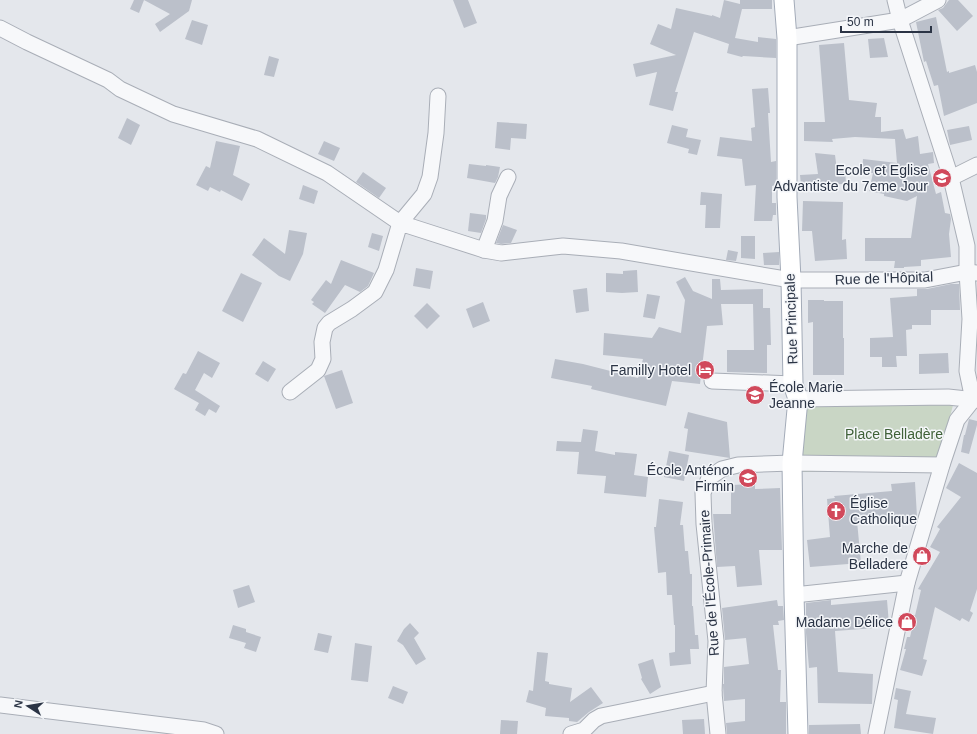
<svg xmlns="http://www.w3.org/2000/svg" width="977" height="734" font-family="Arial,sans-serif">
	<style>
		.green { fill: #c9d6c5 }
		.building { fill: #bbc0ca }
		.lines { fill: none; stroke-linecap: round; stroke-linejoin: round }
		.minor-casing { stroke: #a9aeb7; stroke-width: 17 }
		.major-casing { stroke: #a3abb8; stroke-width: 21 }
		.minor { stroke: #f7f8fa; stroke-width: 15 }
		.major { stroke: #fff; stroke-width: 19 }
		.labels { text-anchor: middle; stroke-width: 3; stroke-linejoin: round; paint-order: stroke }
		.poi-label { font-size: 14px; fill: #2b3445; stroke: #f4f6f9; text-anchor: end }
		.street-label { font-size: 14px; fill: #2b3445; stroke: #f4f6f9 }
		.park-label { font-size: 14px; fill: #3f6138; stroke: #f4f6f9 }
	</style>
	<rect width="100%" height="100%" fill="#e4e7ec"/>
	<polygon class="green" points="898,396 954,401 937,469 803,472 802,407"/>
	<g class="building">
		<polygon points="134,0 144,0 139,13 130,9"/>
		<polygon points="144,0 192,0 189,11 160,32 155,24 170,14"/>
		<polygon points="453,0 468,0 477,23 464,28"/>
		<polygon points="724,0 740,4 740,0 772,0 772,9 742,9 735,38 758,42 758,37 776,39 776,58 743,56 742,57 727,53 729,44 694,32 675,92 678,92 673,111 649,105 657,72 636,77 633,64 676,55 650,44 658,24 671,29 676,8 712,16 712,15 720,18"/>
		<polygon points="949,0 958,0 973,16 957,31 938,10 943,8"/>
		<polygon points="936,17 947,72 949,71 949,73 975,65 977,72 977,103 944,116 938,85 934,86 926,61 924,62 916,22"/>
		<polygon points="192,20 208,25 202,45 185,39"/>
		<polygon points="884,38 888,57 870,58 868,39"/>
		<polygon points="844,43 849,100 877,103 875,117 881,117 881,132 903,129 906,139 918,136 920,154 933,152 934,163 928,164 936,194 941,192 945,213 950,214 951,219 949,234 951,257 921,260 921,266 904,267 904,268 894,268 895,261 865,261 865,238 911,238 917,196 907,201 884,196 884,194 869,191 873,173 862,172 863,159 897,163 895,139 855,137 832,139 833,142 804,141 804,122 825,122 819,45"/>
		<polygon points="269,56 279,59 274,77 264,75"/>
		<polygon points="768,88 770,113 768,113 771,162 776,161 776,185 772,186 772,203 776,203 776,215 773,215 772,221 754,221 756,185 745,186 742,159 717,156 720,137 752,141 751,128 755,127 752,89"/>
		<polygon points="127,118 140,125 131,145 118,138"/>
		<polygon points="497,122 527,124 526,139 511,138 510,150 495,148"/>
		<polygon points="672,125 688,129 686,137 701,140 697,155 688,153 689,149 667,143"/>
		<polygon points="969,126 972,140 950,145 947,130"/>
		<polygon points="216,141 240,146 233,175 250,184 242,201 221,190 220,192 210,187 208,191 196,185 206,166 210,168"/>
		<polygon points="324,141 340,148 334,161 318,154"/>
		<polygon points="815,153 835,155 837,170 845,170 846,184 801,185 800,175 818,174"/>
		<polygon points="469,164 486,166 486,165 500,167 498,177 495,183 467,178"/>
		<polygon points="363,172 386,188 379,198 356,182"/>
		<polygon points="303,185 318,191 314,204 299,199"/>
		<polygon points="701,192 722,194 720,228 705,228 706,205 700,205"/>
		<polygon points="803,201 843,202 842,240 846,239 847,259 815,261 812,231 802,231"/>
		<polygon points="470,213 486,215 486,219 481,233 468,231"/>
		<polygon points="503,225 517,230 511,243 501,244 496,243"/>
		<polygon points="289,230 307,233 303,254 290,281 279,276 252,255 264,238 285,254"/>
		<polygon points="372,233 383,236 379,251 368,247"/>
		<polygon points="741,236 755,236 755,259 741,258"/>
		<polygon points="728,250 738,252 736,261 726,260"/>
		<polygon points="779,252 779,265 764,265 763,253"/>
		<polygon points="341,260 374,273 368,286 360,292 345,285 325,313 312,304 314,302 311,300 326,280 331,284"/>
		<polygon points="416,268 433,271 430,289 413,286"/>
		<polygon points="637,270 638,292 622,293 606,292 606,273 623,274 623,271"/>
		<polygon points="241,273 262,283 243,322 222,311"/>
		<polygon points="685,277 693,291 712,299 712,279 720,279 721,290 763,289 763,308 770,308 771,345 767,345 767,373 727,372 727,350 754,350 753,304 721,304 723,325 707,326 700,384 672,381 666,406 621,396 591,389 592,386 551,378 555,359 583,364 638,378 643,359 603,355 604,333 652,338 659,327 681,333 685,300 676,282"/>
		<polygon points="951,284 959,284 960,310 931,310 931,325 912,325 912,329 906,330 907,356 896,356 897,367 882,367 882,357 870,357 870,338 893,337 890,298 917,296 917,289 927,289"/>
		<polygon points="587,288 589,311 576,313 573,290"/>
		<polygon points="647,294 660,296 655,319 643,317"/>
		<polygon points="808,300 824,300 824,301 843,301 843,338 844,338 844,375 813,375 813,322 808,323"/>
		<polygon points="483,302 490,321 473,328 466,309"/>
		<polygon points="427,303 440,316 427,329 414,316"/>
		<polygon points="198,351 220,363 212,378 204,373 195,390 220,406 216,413 209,409 205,416 195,410 199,403 174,389 183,373 186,374"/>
		<polygon points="948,353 949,373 919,374 919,354"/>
		<polygon points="263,361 276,369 268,382 255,374"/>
		<polygon points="342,370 353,403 336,409 324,376"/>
		<polygon points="688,412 727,422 730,458 685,451 688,429 684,428"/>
		<polygon points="969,419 977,421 977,425 969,454 961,452 964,435 965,435"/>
		<polygon points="583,429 598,431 595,451 615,455 615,452 637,454 634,475 648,477 646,497 604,493 606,476 577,474 579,452 556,451 557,441 581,442"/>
		<polygon points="669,451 689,455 684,481 664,477"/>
		<polygon points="959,463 977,473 977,589 970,611 973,613 969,622 962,618 960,621 935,607 923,659 927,660 922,676 900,670 906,649 904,649 907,637 910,637 921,590 918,589 940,552 930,547 940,529 937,527 961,497 946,488"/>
		<polygon points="915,482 917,517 894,519 894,517 857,521 861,563 810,567 807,540 830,537 827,499 835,498 834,496 892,491 891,484"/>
		<polygon points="755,484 755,489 780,488 782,550 759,550 762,585 737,587 735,566 717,567 713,514 731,514 731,485"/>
		<polygon points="659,499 683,502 680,525 683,525 685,551 688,551 690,574 692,574 692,606 693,606 695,635 698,635 699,649 690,649 691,664 670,666 669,653 675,652 675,625 674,625 672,595 667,595 666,572 658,573 654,527 656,527"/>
		<polygon points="249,585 255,602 238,608 233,590"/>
		<polygon points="777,600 778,606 783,606 784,620 778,621 779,625 773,625 778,670 781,670 780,702 786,702 786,734 727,734 726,723 745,721 745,699 724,701 723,686 723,684 724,684 724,667 749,664 746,638 725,640 722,608"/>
		<polygon points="831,600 831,605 887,600 889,624 889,627 835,631 838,672 873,674 872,704 818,703 817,667 809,668 806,633 806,603"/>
		<polygon points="410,623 419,633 414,638 426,659 416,665 403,645 397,641 404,629"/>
		<polygon points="233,625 246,629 246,632 261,637 256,652 244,648 246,643 229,638"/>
		<polygon points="318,633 332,636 328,653 314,650"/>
		<polygon points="355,643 372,646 368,682 351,680"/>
		<polygon points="537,652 548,653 545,681 549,682 549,684 572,688 570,702 591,687 603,703 589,712 577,722 569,721 569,718 545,716 546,708 526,702 529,690 533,691"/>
		<polygon points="653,659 661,687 650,694 641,679 642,678 638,664"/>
		<polygon points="393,686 408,692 403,704 388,698"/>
		<polygon points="896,688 911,691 906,714 936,718 933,734 894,728 898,700 894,699"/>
		<polygon points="704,719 705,734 683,734 682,720"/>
		<polygon points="501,720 518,721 517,734 500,734"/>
		<polygon points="860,724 861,734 809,734 809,725"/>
	</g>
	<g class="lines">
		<g class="minor-casing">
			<g id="minor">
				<polyline points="0,28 27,42 108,80 120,89 173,114 257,139 327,173 400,223 424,194 430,177 436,133 438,96"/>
				<polyline points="787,38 900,20 938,0"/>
				<polyline points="951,178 977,165"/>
				<polyline points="484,250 495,221 499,196 508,177"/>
				<polyline points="712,381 793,384"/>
				<polyline points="290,392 318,370 323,359 322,342 325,328 329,323 352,309 375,292 386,270 400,223 484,250 501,253 563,246 621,251 791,280 925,280 967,272 977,273"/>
				<polyline points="798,399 948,397 977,400"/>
				<polyline points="794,595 907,583"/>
				<polyline points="0,705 204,730 216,734"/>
				<polyline points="571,734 584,730 594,720 601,716 714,693"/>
				<polyline points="718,734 714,693 716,641 704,524 703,493 709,478 722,469 738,465 792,463 942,465"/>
				<polyline points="876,734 907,583 942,465 957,420 973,400 967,371 970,319 967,272 967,246 951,178 900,20 895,0"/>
			</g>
		</g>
		<g class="major-casing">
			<polyline id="major" points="784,0 787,38 787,197 791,280 793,384 798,399 792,463 794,595 798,734"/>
		</g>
		<use href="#minor" class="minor"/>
		<use href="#major" class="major"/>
	</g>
	<defs>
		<g id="school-disc" transform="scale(1)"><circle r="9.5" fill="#d1495b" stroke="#f4f6f9"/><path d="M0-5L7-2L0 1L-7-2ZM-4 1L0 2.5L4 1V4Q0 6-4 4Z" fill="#fff"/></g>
		<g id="hotel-disc" transform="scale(1)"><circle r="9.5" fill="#d1495b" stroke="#f4f6f9"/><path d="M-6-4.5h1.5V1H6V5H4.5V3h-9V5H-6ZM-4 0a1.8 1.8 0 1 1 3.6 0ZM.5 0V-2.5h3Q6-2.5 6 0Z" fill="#fff"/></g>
		<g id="church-disc" transform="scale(1)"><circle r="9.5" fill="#d1495b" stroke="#f4f6f9"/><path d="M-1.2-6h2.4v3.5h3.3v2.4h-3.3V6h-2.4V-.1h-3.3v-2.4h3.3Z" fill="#fff"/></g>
		<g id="shop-disc" transform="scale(1)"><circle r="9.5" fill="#d1495b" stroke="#f4f6f9"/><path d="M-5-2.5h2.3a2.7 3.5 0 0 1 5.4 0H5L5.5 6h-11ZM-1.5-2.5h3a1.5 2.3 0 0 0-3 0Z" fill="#fff"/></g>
	</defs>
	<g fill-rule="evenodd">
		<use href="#school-disc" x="942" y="178"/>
		<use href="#hotel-disc" x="705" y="370"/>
		<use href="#school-disc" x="755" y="395"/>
		<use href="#school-disc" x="748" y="478"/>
		<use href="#church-disc" x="836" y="511"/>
		<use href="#shop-disc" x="922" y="556"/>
		<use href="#shop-disc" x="907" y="622"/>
	</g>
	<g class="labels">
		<g class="poi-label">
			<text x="928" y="175">Ecole et Eglise<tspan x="928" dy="16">Advantiste du 7eme Jour</tspan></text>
			<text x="691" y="375">Familly Hotel</text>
			<text x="769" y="392" text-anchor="start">École Marie<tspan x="769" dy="16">Jeanne</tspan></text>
			<text x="734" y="475">École Anténor<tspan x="734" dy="16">Firmin</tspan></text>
			<text x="850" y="508" text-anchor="start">Église<tspan x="850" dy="16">Catholique</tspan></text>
			<text x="908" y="553">Marche de<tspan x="908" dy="16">Belladere</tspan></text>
			<text x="893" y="627">Madame Délice</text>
		</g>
		<g class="street-label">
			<text transform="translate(884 278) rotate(-2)" y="5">Rue de l'Hôpital</text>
			<text transform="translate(791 319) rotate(-92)" y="5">Rue Principale</text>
			<text transform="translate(709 583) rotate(-94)" y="5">Rue de l'École-Primaire</text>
		</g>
		<g class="park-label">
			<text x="894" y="439">Place Belladère</text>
		</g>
	</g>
	<g transform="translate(28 706) rotate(282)" stroke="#f4f6f9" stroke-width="3" paint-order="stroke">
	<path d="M0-3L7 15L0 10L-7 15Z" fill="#2b3445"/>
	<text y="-6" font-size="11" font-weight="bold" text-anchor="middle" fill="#2b3445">N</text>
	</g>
	<path d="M841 26v6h90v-6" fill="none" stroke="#2b3445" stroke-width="2"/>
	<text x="847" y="26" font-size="12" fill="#2b3445" stroke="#f4f6f9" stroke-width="3" paint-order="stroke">50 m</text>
</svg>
